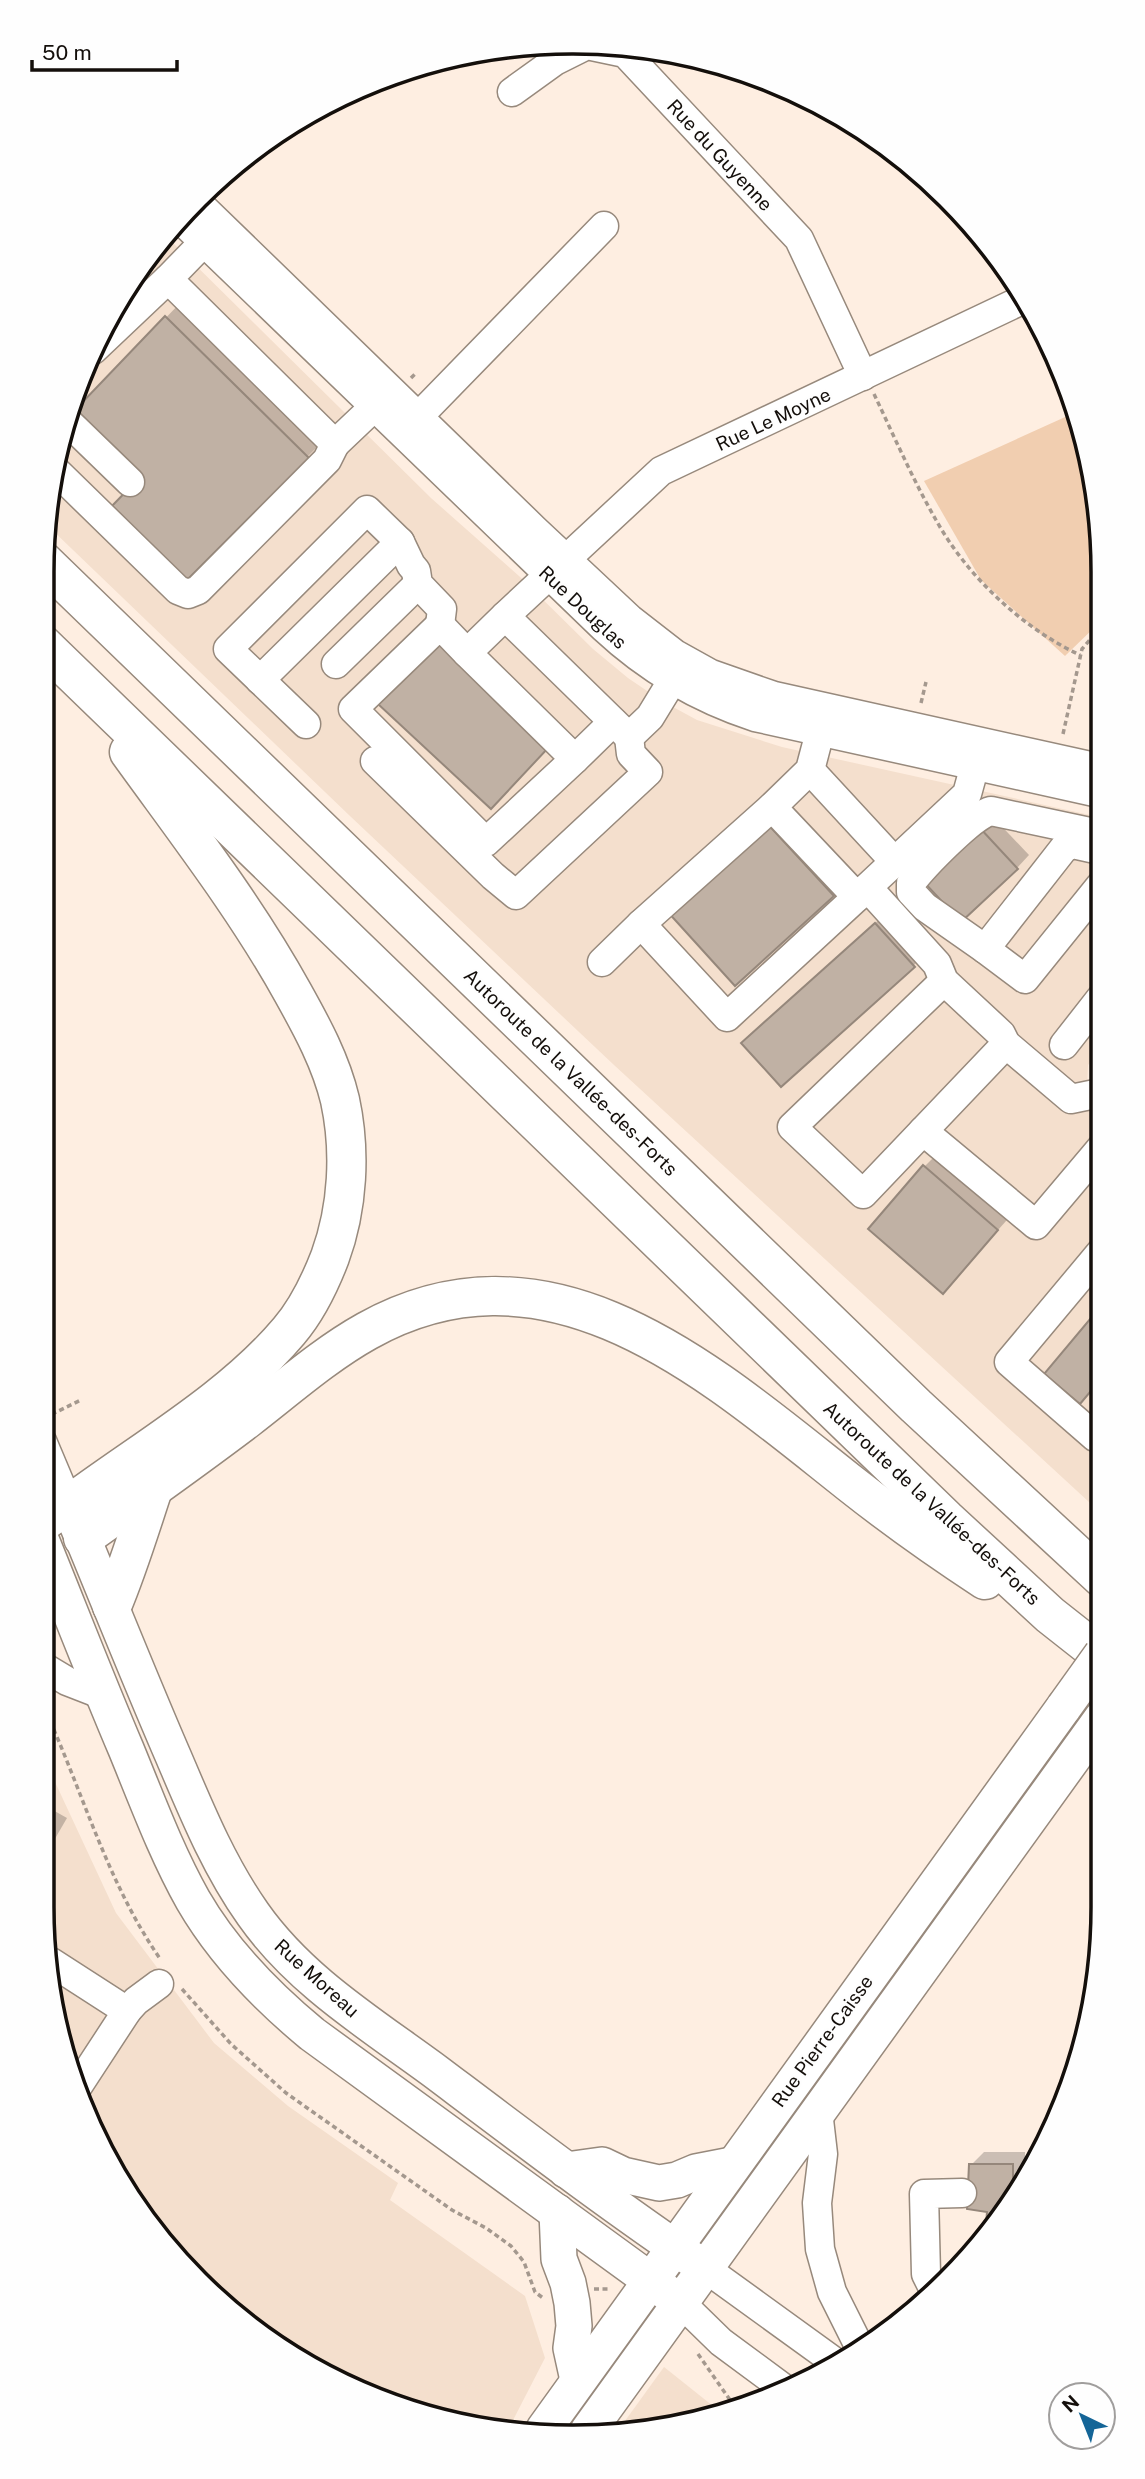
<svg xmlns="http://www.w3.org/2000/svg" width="1145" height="2479" font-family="'Public Sans',sans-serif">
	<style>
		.built { fill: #f4dfcd }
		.green { fill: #f1ceb0 }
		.shadow { fill: #0003 }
		.building { fill: #c0b1a4; stroke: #95877b; stroke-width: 2 }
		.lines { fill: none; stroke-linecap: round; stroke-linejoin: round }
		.minor-casing { stroke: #97897c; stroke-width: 31 }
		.major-casing { stroke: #97897c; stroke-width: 38 }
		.highway-casing { stroke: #97897c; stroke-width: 41 }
		.path { stroke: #a4988e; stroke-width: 3.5; stroke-dasharray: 5 3.5; stroke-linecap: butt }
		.minor { stroke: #fff; stroke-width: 28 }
		.major { stroke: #fff; stroke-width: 35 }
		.highway { stroke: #fff; stroke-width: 38 }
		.major-bridge-casing { stroke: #97897c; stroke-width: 38; stroke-linecap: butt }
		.major-bridge { stroke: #fff; stroke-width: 35 }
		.labels { text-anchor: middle; stroke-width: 5; stroke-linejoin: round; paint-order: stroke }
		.street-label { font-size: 19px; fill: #140f0b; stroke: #fefefe }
		.rim { fill: none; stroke: #140f0b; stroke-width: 3.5 }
	</style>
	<rect width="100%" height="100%" fill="#feeee1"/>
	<g class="built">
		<polygon points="166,236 431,498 519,576 593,649 628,678 662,701 697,720 782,747 1099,817 1100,1051 1088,1065 1087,1089 1100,1120 1102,1514 614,1065 350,816 47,525 52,469 82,370 131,278"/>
		<polygon points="42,1754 116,1913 214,2043 288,2106 398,2183 390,2200 525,2296 545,2358 509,2428 469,2427 308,2366 173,2256 113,2171 70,2077 42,1906"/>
		<polygon points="664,2367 723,2414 642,2432 617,2432"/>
	</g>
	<polygon class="green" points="1074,413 1098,503 1099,623 1065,656 981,580 924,481"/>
	<g class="shadow">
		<polygon points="183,300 325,439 185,580 144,475 77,410"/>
		<polygon points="782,804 850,877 735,983 668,910"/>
		<polygon points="992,816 1029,855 1017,868 937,867"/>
		<polygon points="893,907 930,949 913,966 761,1026"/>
		<polygon points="941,1150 1014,1212 943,1292 924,1167"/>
		<polygon points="42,1804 67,1818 42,1861"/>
		<polygon points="984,2152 1025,2152 1025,2170 987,2231 989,2211 971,2165"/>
	</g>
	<g class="building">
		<polygon points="165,316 309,458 185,582 109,509 142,475 75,410"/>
		<polygon points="437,642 549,747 491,809 378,704"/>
		<polygon points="764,820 834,896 735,986 666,910"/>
		<polygon points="979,827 1018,869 961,922 922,880"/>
		<polygon points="875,923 915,967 781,1087 741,1043"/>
		<polygon points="923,1165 998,1230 943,1294 868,1229"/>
		<polygon points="1101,1306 1101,1379 1080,1404 1044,1374"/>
		<polygon points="42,1831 51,1836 42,1852"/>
		<polygon points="969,2164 1013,2164 1013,2190 985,2235 987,2212 967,2209"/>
	</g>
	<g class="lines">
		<g class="minor-casing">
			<g id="minor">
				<polyline points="512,92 555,61 587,45 625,53 799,239 863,376"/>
				<polyline points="195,200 534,529 630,619 675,654 711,674 774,696 1099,768"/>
				<path d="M180,219L604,628C649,670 697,698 755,717L1099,793"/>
				<polyline points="204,242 168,279 335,444 374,407"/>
				<polyline points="93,350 168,279"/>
				<polyline points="418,417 604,226"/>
				<polyline points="67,421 130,482"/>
				<polyline points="53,468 178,590 188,594 198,590 327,460 335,444"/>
				<polyline points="505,616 467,653 575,759 613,722"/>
				<polyline points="467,653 440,625 353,709 486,842 575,759"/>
				<polyline points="336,664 418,584"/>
				<polyline points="260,680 400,542"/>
				<polyline points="672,681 650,717 629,737 505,616 661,471 1022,300"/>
				<polyline points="306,724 228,649 367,510 400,542 411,565 416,571 418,584 442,609 440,625"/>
				<polyline points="820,732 810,770 772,807 857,897 967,794 975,765"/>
				<polyline points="375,761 493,876 516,895 648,772 631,754 629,737"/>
				<polyline points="810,770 895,862"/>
				<polyline points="772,807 641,924 727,1017 857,897"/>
				<polyline points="1100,850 1073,844 1064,848 985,949 1025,979 1100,886"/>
				<polyline points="868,888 937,964 944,981 1001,1034 1006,1044 1071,1099 1100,1093"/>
				<path d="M985,949L925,907L911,892V883C924,866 973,815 991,811L1099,834"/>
				<polyline points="602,962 641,924"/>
				<polyline points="944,981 792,1127 863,1194 1006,1044"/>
				<polyline points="1064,1045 1100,999"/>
				<polyline points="923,1131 1036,1225 1101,1148"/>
				<polyline points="1101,1252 1009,1362 1095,1437 1101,1429"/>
				<polyline points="42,1441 69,1505"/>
				<polyline points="42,1666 67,1681 103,1695"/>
				<polyline points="51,1962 127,2011 76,2089"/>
				<polyline points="127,2011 136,2001 159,1984"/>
				<polyline points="818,2111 823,2154 817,2203 820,2249 832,2292 860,2348"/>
				<polyline points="705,2268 839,2365"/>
				<polyline points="933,2288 926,2274 924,2194 962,2193"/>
				<polyline points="680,2302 721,2342 786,2390"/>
			</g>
		</g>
		<g class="major-casing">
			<g id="major">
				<path d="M42,1525L69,1505C104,1589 138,1675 174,1758C197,1812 219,1866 253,1914C300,1981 371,2024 436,2072C525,2139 613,2206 705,2268"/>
				<path d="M42,1542C70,1611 97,1681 126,1749C147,1800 166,1852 193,1900C223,1952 266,1996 312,2034L680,2302"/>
				<polyline points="566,2170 602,2165 623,2175 659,2183 677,2180 696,2172 732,2165"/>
				<polyline points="557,2212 559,2259 568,2283 572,2303 574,2326 571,2348 578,2380"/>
				<polyline points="544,2429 1064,1707"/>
				<polyline points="588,2431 1102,1718"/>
			</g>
		</g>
		<g class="highway-casing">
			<g id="highway">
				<polyline points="43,561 916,1406 1102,1578"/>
				<polyline points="42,644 946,1519 1050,1615 1102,1656"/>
				<path d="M69,1505C141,1451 231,1400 289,1331C307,1310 320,1283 330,1257C348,1208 351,1151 340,1100C331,1062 312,1027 293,993C246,908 186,831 129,752"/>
				<path d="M83,1538C138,1499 193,1460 247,1419C286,1389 324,1355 367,1331C552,1228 713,1375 851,1484C894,1518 939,1550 985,1580"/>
				<path d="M112,1606C128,1568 140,1528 153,1489"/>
			</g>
		</g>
		<g class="path">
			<polyline points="411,378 417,372"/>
			<path d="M874,394C894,436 913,480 936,520C967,576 1022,628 1080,655"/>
			<polyline points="921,703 926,682"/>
			<polyline points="1063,734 1082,649 1099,629"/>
			<polyline points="44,1418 81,1400"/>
			<path d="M50,1697L47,1714C84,1796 109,1886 161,1960"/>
			<polyline points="182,1989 231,2044 286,2093 452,2210 486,2228 511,2246 524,2262 535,2292 543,2298"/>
			<polyline points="594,2289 611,2289"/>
			<polyline points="698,2354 737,2410"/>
		</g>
		<use href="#minor" class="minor"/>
		<use href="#major" class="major"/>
		<use href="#highway" class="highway"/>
		<g class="major-bridge-casing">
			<polyline id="major-bridge" points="1064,1707 1102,1654"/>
		</g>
		<use href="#major-bridge" class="major-bridge"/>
	</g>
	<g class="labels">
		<g class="street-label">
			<text transform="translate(720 155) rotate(47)" y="7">Rue du Guyenne</text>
			<text transform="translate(773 419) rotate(-25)" y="7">Rue Le Moyne</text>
			<text transform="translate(583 607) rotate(43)" y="7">Rue Douglas</text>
			<text transform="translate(571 1072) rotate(44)" y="7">Autoroute de la Vallée-des-Forts</text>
			<text transform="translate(932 1503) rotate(43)" y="7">Autoroute de la Vallée-des-Forts</text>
			<text transform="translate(317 1978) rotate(42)" y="7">Rue Moreau</text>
			<text transform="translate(822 2041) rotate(-54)" y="7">Rue Pierre-Caisse</text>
		</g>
	</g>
	<path d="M0 0H1145V2479H0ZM572 54H573A518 518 0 0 1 1091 572V1907A518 518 0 0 1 573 2425H572A518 518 0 0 1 54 1907V572A518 518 0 0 1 572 54Z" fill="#fefefe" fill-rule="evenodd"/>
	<path class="rim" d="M572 54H573A518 518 0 0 1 1091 572V1907A518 518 0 0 1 573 2425H572A518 518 0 0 1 54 1907V572A518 518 0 0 1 572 54Z"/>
	<g transform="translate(1082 2416) rotate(317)"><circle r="33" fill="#fefefe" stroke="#a09e9d" stroke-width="2"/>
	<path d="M0-5L12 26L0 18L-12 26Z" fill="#146597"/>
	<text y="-10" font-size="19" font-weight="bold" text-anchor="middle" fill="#140f0b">N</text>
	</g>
	<path d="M32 60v10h145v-10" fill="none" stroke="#140f0b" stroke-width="3.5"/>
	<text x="42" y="60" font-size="21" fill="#140f0b" stroke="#fefefe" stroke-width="5" paint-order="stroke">50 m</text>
</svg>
